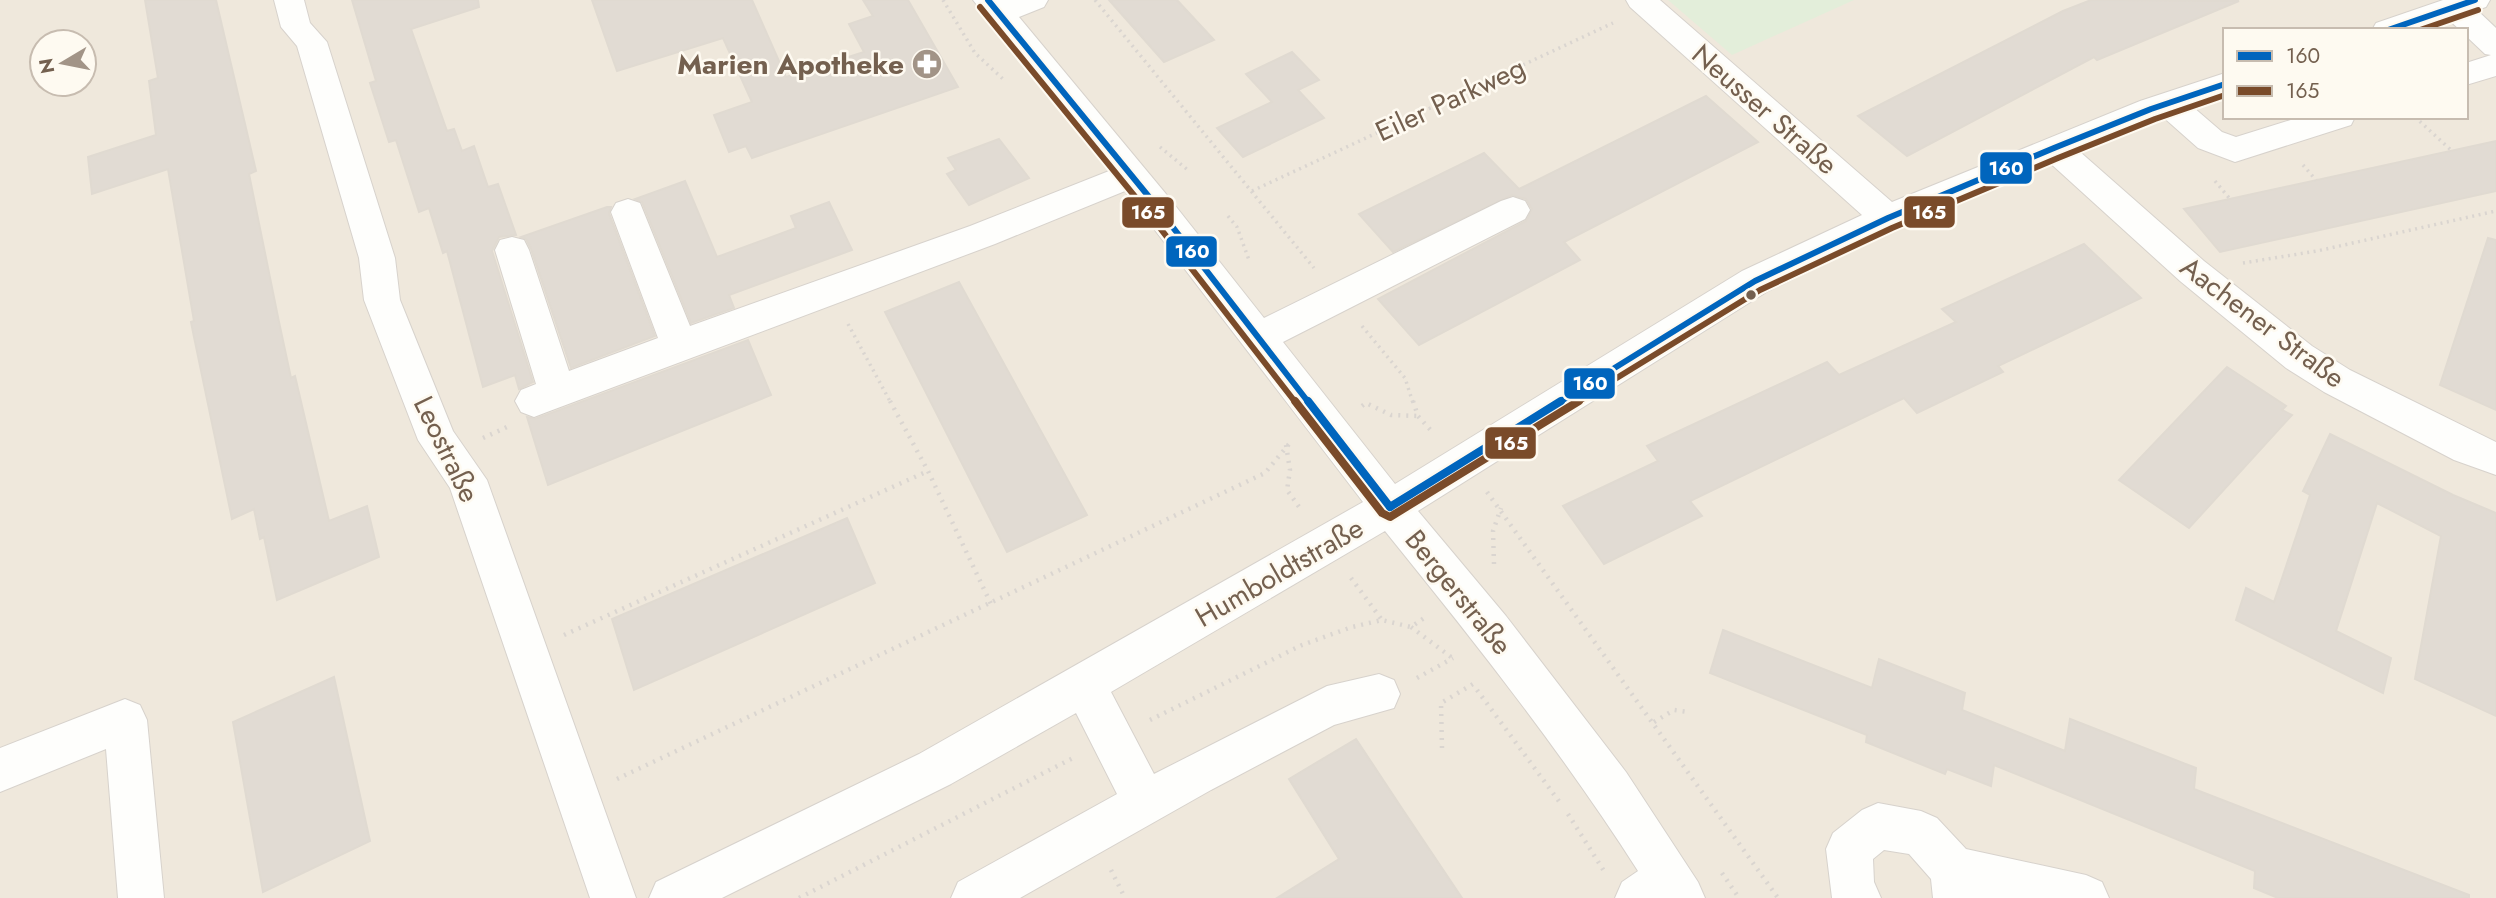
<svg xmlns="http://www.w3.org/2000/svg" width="2496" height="898" font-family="Jost,sans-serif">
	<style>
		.residential { fill: #efe8dc; fill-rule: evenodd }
		.green { fill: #e3eeda }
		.building { fill: #e1dbd3; stroke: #e0dad1; stroke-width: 2 }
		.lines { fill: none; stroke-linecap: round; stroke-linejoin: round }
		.minor-casing { stroke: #d7d2cc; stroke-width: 2 }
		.path-far1 { stroke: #dad5d0; stroke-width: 3.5; stroke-dasharray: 2 4.5; stroke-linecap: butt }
		.path { stroke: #dad5d0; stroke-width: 4.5; stroke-dasharray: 2 6; stroke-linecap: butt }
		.minor { fill: #fefefc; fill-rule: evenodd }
		.bus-1-far1-casing { stroke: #fefaf1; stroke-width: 10 }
		.bus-1-casing { stroke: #fefaf1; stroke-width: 13 }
		.bus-2-far1-casing { stroke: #fefaf1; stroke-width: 10 }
		.bus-2-casing { stroke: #fefaf1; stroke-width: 13 }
		.bus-1-far1 { stroke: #0065bd; stroke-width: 6 }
		.bus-1 { stroke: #0065bd; stroke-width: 8 }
		.bus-2-far1 { stroke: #7a4b2a; stroke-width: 6 }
		.bus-2 { stroke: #7a4b2a; stroke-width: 8 }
		.bus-dot { fill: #74604f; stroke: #fefaf1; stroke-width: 2.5 }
		.labels { text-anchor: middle; stroke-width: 5; stroke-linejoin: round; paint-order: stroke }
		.poi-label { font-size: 28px; font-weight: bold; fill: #74604f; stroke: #fefaf1; text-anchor: end }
		.street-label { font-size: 28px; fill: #74604f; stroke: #fefaf1 }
		.line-badge { stroke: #fefaf1; stroke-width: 2.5 }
		.badge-label { font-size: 19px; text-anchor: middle; font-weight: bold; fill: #fff }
	</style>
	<rect width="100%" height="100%" fill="#f7f5ee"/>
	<path class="residential" d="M0,0H2496V898H0ZM2225,30H2466V117H2225ZM42,42H84V84H42Z"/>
	<polygon class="green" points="1668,0 1854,0 1732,55"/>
	<g class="building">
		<polygon points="145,0 216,0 256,171 249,174 279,322 291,378 295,376 329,521 367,506 379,557 277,600 264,537 260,539 254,509 232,519 194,337 191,322 194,321 168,169 92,194 88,157 156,135 149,81 158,78"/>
		<polygon points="352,0 478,0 479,7 411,29 447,131 454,129 462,151 474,146 488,187 498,184 516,235 499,237 492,251 533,382 519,389 515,375 483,387 447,251 443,253 429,208 419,212 396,140 389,142 370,83 376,81"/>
		<polygon points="592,0 752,0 786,77 864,52 849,24 873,16 863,0 908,0 958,87 752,158 746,146 729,152 714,115 752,102 723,38 617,71"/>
		<polygon points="1109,0 1177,0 1214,40 1164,62"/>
		<polygon points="2091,0 2239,1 2097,60 2094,57 1907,156 1858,116 2063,11"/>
		<polygon points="1292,52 1319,80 1298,90 1324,118 1243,157 1217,128 1272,102 1246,74"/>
		<polygon points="1706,96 1758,142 1564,242 1580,260 1419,345 1378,299 1526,221 1532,209 1526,199 1512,195 1393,252 1359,214 1484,153 1519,189"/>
		<polygon points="999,139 1029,178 969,205 947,174 956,170 948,158"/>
		<polygon points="2496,141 2496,191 2220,252 2184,209"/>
		<polygon points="685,181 717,257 796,228 791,216 829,202 852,250 729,295 734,308 691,323 642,202 635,199"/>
		<polygon points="607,207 611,207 609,213 655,336 571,368 531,249 526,239 521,237"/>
		<polygon points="2488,238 2496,240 2496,410 2440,385"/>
		<polygon points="2084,244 2141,298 1998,366 2003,372 1917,413 1904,398 1690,501 1702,516 1604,564 1563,506 1658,461 1647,446 1827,362 1839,375 1956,322 1942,309"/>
		<polygon points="959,282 1087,515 1007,552 885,312"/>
		<polygon points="748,340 771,395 548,485 527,417 535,419"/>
		<polygon points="2227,367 2286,406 2282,410 2292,415 2189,528 2119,480"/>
		<polygon points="2330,434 2453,495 2496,513 2496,716 2415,679 2441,536 2377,503 2336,631 2391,658 2383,693 2236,620 2246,588 2274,602 2310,495 2303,491"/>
		<polygon points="847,518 875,583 634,690 612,619"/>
		<polygon points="1723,630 1872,688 1879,659 1965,693 1962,710 2065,751 2070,719 2196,768 2194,789 2469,895 2469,898 2278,898 2254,888 2255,871 1994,765 1991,786 1947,769 1945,774 1866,742 1867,735 1710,673"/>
		<polygon points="334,677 370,841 263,892 233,722"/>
		<polygon points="1356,739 1403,810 1462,898 1277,898 1339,859 1289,779"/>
	</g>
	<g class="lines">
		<g class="minor-casing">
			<g id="minor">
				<polygon points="274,0 304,0 310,23 327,42 395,258 400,300 453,431 487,480 636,898 590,898 450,488 418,440 364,300 359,258 297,46 281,27"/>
				<path d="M973,0H1048L1044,7L1019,17L1166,194L1264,318L1501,201L1513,197L1525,201L1530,210L1525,219L1283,342L1395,484L1742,271L1862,215L1630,7L1626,0H1660L1892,202L2140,101L2225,73V96L2193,107L2222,132L2236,137L2300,117H2355L2351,125L2235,162L2198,148L2163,117L2079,151L2204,261L2312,346L2350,370L2496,442V475L2454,460L2324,392L2286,368L2180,281L2050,163L1900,227L1768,291L1418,511L1506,616L1626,772L1698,882L1705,898H1615L1622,882L1638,871C1562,752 1474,641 1385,531L1111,692L1154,774L1327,686L1379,674L1394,680L1400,694L1394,708L1334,725L1211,790L1020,898H951L958,882L1117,794L1076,713L951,784L722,898H649L656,882L919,754L1363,502L1125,191L995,244L547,412L534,417L521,412L515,401L521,390L536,384L495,250L500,240L512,237L524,240L529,250L569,371L658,338L611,212L616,203L628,199L640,203L690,326L970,226L1109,171Z"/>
				<polygon points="2443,0 2490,0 2486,7 2477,10 2496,28 2496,76 2466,85 2466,63 2491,55 2485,54 2466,36 2466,30 2460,30 2449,20 2420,30 2372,30 2376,23"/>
				<polygon points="125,699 140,705 147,720 164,898 118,898 106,749 0,792 0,748"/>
				<polygon points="1878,803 1921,811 1937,818 1966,849 2086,875 2102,882 2109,898 1933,898 1931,879 1909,854 1884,850 1873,859 1874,882 1881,898 1832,898 1826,849 1833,833 1862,810"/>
			</g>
		</g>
		<g class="path-far1">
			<polyline points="943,0 975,53 1003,79"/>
			<polyline points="1095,0 1314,268"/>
			<polyline points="2415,117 2452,151"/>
			<polyline points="1160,147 1189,171"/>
			<polyline points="2303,165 2316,180"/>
			<polyline points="2215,181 2230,199"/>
			<polyline points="1252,191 1613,23"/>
			<polyline points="1228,216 1237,227 1249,260"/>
			<polyline points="2243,263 2317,251 2496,211"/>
			<polyline points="848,324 891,403"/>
			<polyline points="1362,326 1405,378 1413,403"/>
		</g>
		<g class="path">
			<polyline points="890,401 928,471 991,604"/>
			<polyline points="1413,401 1418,416 1434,434"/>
			<polyline points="1362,406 1366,403 1391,415 1418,416"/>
			<polyline points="483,438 507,427"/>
			<polyline points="1286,445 1290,470 1287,490 1302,511"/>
			<polyline points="1487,492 1778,898"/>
			<polyline points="1494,564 1493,531 1501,508"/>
			<polyline points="1351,578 1382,620"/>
			<polyline points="1411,627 1455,660"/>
			<polyline points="564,635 928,471"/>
			<polyline points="1417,678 1453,658"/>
			<polyline points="1477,690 1561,804"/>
			<polyline points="1150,720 1302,645 1352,627 1382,620 1411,627 1427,616"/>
			<polyline points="1654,722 1674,710 1688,712"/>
			<polyline points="1442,748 1441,703 1473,684"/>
			<polyline points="617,779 1265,473 1289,444"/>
			<polyline points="1568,814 1604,871"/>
			<polyline points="1111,870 1125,898"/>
			<polyline points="1722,873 1739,898"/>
			<polyline points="799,898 1073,758"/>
		</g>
		<use href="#minor" class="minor"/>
		<g class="bus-1-far1-casing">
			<g id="bus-1-far1">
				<polyline points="988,0 1154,203 1309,403"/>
				<polyline points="2388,30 2475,0"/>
				<polyline points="1558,403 1755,281 1888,218 2054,148 2151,109 2225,84"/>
			</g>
		</g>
		<g class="bus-1-casing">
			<g id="bus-1">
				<polyline points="1308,401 1390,507"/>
				<polyline points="1390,507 1561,401"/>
			</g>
		</g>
		<g class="bus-2-far1-casing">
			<g id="bus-2-far1">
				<polyline points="980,7 1146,210 1296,403"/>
				<polyline points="2420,30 2478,10"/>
				<polyline points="1576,403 1760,290 1892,228 2058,158 2155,119 2225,95"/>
			</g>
		</g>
		<g class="bus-2-casing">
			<polyline id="bus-2" points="1295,401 1382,513 1390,517 1579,401"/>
		</g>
		<use href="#bus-1-far1" class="bus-1-far1"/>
		<use href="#bus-1" class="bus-1"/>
		<use href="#bus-2-far1" class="bus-2-far1"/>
		<use href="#bus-2" class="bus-2"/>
	</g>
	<defs>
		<g id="pharmacy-disc" transform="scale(1.575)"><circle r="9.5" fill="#a29487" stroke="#fefaf1"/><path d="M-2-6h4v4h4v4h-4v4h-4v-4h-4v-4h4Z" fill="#fff"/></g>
	</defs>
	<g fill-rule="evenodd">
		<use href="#pharmacy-disc" x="927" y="64"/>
	</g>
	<circle class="bus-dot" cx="1751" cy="295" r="6"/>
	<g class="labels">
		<g class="poi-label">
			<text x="904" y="74">Marien Apotheke</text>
		</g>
		<g class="street-label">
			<text transform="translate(1450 99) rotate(-25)" y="10">Eiler Parkweg</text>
			<text transform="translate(1765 109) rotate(41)" y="10">Neusser Straße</text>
			<text transform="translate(2263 322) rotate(37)" y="10">Aachener Straße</text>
			<text transform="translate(447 449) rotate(64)" y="10">Leostraße</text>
			<text transform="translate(1279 572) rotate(-30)" y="10">Humboldtstraße</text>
			<text transform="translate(1459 592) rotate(51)" y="10">Bergerstraße</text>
		</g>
	</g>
	<g class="line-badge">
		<rect x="1979" y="151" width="54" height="34" rx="7" fill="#0065bd"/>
		<rect x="1903" y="195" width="53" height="34" rx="7" fill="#7a4b2a"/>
		<rect x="1121" y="196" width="54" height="33" rx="7" fill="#7a4b2a"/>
		<rect x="1165" y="235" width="53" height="33" rx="7" fill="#0065bd"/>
		<rect x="1563" y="367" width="53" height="33" rx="7" fill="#0065bd"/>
		<rect x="1484" y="426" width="53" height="34" rx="7" fill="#7a4b2a"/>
	</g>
	<g class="badge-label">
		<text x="2006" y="175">160</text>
		<text x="1929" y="219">165</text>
		<text x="1148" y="219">165</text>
		<text x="1192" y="258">160</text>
		<text x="1590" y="390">160</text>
		<text x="1511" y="450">165</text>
	</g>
	<rect x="2223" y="28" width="245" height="91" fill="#fefaf1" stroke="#c7bcb0" stroke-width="2"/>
	<rect x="2237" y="51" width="35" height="10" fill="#0065bd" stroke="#c7bcb0" stroke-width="2"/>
	<text x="2286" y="63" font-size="21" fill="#74604f">160</text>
	<rect x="2237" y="86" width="35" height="10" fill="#7a4b2a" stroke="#c7bcb0" stroke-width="2"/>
	<text x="2286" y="98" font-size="21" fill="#74604f">165</text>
	<g transform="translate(63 63) rotate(260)"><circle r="33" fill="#fefaf1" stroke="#c7bcb0" stroke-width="2"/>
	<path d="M0-5L12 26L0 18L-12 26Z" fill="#a29487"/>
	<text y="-10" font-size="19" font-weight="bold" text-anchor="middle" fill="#74604f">N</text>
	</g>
</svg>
